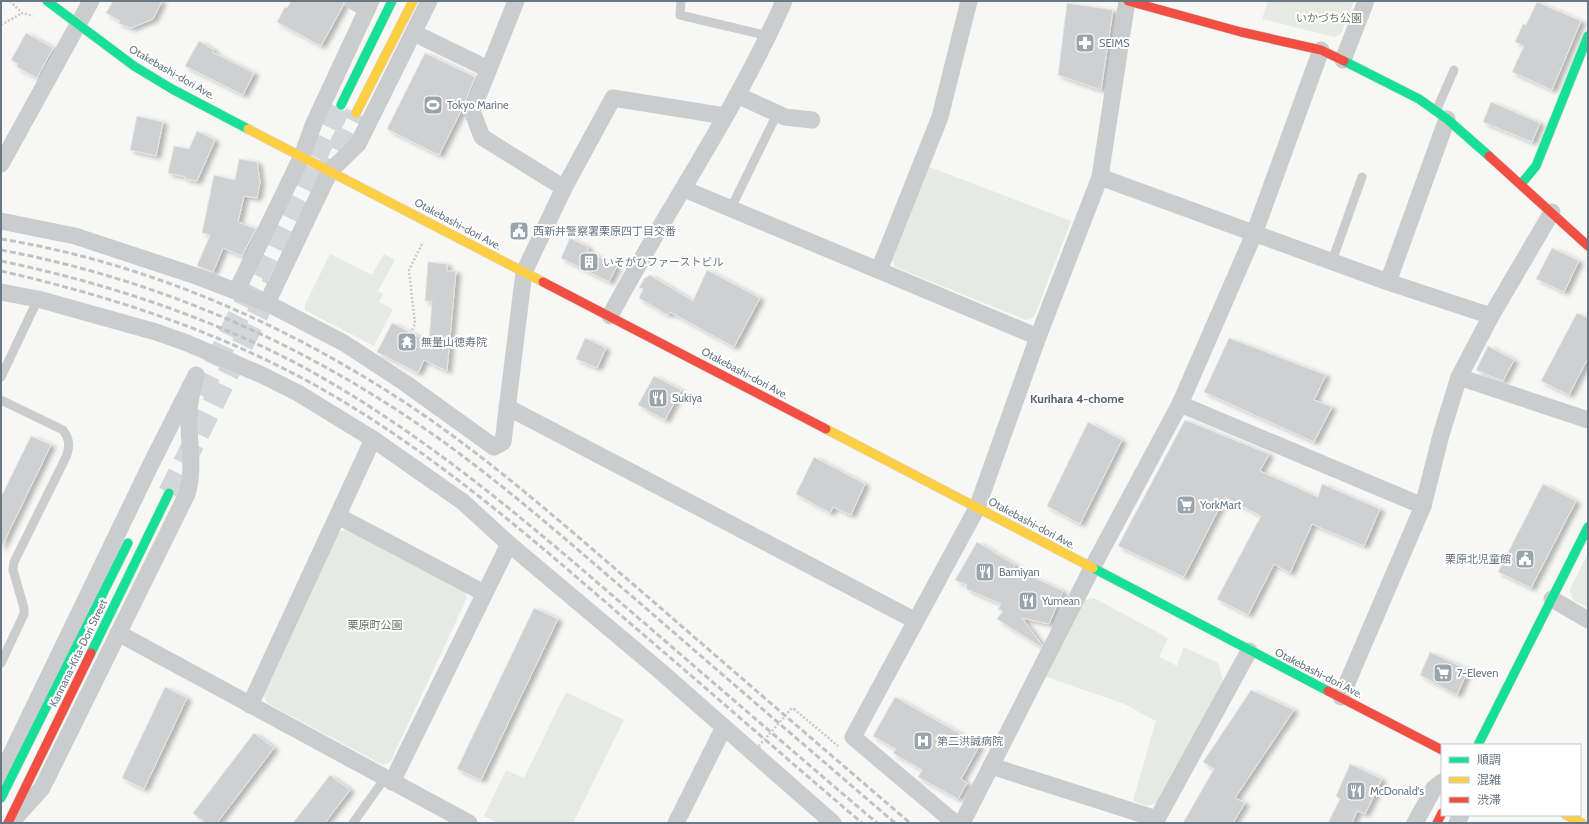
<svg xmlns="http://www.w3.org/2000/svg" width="1589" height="824" font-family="Cabin,'Noto Sans JP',sans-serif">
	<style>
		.green { fill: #e6e9e4 }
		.building { fill: #cfd0d1; stroke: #e6e6e6; filter: url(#shadow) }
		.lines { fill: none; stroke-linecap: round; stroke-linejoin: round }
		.secondary-tunnel { stroke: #d3d7da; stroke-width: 22; stroke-dasharray: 22 11; stroke-linecap: butt }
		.fast-casing { stroke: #d3d3d4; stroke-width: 10 }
		.slow-casing { stroke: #d3d3d4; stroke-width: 10 }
		.jam-casing { stroke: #d3d3d4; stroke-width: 10 }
		.path { stroke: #c9cacb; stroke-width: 2.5; stroke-dasharray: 2 2; stroke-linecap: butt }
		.lane { stroke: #cbcccd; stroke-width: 9 }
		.street { stroke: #cbcccd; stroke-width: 17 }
		.fast { stroke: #16e098; stroke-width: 9 }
		.slow { stroke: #ffcf43; stroke-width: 9 }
		.jam { stroke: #f24e42; stroke-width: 9 }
		.rail { stroke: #c1c2c3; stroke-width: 3; stroke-dasharray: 6 3; stroke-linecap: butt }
		.path-bridge { stroke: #c9cacb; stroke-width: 2.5; stroke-dasharray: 2 2; stroke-linecap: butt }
		.labels { text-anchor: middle; stroke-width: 4; stroke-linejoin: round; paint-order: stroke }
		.park-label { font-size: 11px; fill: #667763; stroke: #fff }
		.poi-label { font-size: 11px; fill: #687784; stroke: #fff; text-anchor: start }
		.street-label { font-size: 11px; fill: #687784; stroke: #fff }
		.neighbourhood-label { font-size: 12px; font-weight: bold; fill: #56606a; stroke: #fff }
	</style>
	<defs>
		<filter id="shadow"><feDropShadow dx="4.5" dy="2.5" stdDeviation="2" flood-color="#0004"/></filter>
	</defs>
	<rect width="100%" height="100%" fill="#f7f7f6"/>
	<g class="green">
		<polygon points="1268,1 1354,1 1341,34 1334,37 1262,19"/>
		<polygon points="929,167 1071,221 1034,317 1026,320 895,267 892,259"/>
		<polygon points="330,254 372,275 384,254 395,260 378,291 383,294 379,302 393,309 374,346 305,310 305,305"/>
		<polygon points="348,529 464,589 467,598 390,762 383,765 267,703 264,695 339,532"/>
		<polygon points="1588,553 1588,608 1573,600 1570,590"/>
		<polygon points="1094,598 1168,638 1159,657 1177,666 1184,647 1218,663 1223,681 1159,802 1147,806 1133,801 1156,721 1122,703 1044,676 1079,602"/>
		<polygon points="566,692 624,720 573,823 498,823 484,816 506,770 524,778"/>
	</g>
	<g class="building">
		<polygon points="113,1 162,1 153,19 131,28 118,23 120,21 106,13"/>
		<polygon points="291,1 343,1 344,4 321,46 277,22 285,7 287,8"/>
		<polygon points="1537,2 1581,21 1552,90 1512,72 1524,46 1515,42 1523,24 1526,25"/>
		<polygon points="1067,3 1113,10 1101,90 1058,75"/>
		<polygon points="26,33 53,48 37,78 17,67 18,64 11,60"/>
		<polygon points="199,41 214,50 212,52 254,73 243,95 185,66"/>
		<polygon points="425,53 475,77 463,107 439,155 387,129"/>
		<polygon points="1491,102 1540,123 1532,142 1483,122"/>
		<polygon points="137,116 163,122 156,156 130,150"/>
		<polygon points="197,131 215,140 197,181 185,179 186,177 168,173 174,146 189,149"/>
		<polygon points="239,159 257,162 260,182 257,198 244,196 238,222 256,229 242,256 223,248 213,272 197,266 210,235 202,233 214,175 235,180"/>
		<polygon points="570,238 588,247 587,251 617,266 609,282 561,258"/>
		<polygon points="1552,248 1579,261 1564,292 1536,279"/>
		<polygon points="428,262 447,264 447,271 456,271 447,371 424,360 418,373 377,352 392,323 429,342 432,301 425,301"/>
		<polygon points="707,270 760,298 734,347 670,312 668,315 639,298 643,289 639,288 644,279 650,275 693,301"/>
		<polygon points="1577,313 1588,318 1588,358 1569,395 1541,381"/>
		<polygon points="585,338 606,348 597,368 576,359"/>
		<polygon points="1229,338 1326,375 1314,400 1332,407 1314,442 1204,392"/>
		<polygon points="1488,346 1514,360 1503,381 1476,370"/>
		<polygon points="654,376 681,390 665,420 638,405"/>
		<polygon points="1185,420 1269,454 1260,471 1318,497 1322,484 1380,509 1364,546 1312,524 1290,573 1274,564 1248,615 1217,599 1261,516 1225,497 1184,577 1118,546"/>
		<polygon points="1088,422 1122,440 1080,524 1047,506"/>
		<polygon points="31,436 51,445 1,548 1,497"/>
		<polygon points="814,457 865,484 851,515 833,507 830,513 796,494"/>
		<polygon points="1543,484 1576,501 1531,588 1498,572"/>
		<polygon points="977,542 1015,565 1014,568 1063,591 1049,624 1022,618 1042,645 1041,647 997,619 1003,611 998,609 1001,604 966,589 967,585 955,580"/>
		<polygon points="534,608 558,619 481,780 457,769"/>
		<polygon points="1430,652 1468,670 1457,695 1420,675"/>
		<polygon points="165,687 187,698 144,789 122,778"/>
		<polygon points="1251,690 1294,710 1235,798 1245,803 1233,823 1183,823 1214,769 1203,762"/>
		<polygon points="895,697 980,745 961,779 967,783 958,799 918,777 922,770 893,753 896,749 873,736"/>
		<polygon points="254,733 274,748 217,823 206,823 193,813"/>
		<polygon points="1350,764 1382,779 1365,814 1357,811 1352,823 1328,823 1340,799 1336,796"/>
		<polygon points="330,775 350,790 325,823 293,823"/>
	</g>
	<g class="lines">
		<g class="secondary-tunnel">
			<polyline points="323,180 356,113"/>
			<polyline points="200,395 341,105"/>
			<polyline points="169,493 273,283"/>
		</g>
		<g class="fast-casing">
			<g id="fast">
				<polyline points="47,1 134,66 172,89 248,129"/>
				<polyline points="1344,61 1419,99 1447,119 1489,156"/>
				<polyline points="341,105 392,1"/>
				<polyline points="1521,184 1536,166 1588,36"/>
				<polyline points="1093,568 1328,691"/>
				<polyline points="91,653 169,493"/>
				<polyline points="1478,745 1588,527"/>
				<polyline points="1,798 128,543"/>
			</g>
		</g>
		<g class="slow-casing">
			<g id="slow">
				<polyline points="356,113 413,1"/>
				<polyline points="248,129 543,282"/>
				<polyline points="826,429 1093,568"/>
				<polyline points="1566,815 1582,823"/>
			</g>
		</g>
		<g class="jam-casing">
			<g id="jam">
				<polyline points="1128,1 1241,32 1321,50 1344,61"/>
				<polyline points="1489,156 1588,246"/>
				<polyline points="543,282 826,429"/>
				<polyline points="1328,691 1442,750"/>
				<polyline points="8,823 91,653"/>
				<polyline points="1437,823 1442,813"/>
			</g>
		</g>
		<g class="path">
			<polyline points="10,1 22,13 33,16"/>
			<polyline points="1,25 22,13"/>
			<polyline points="412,330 415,324 409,270 423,242"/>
			<polyline points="794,709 838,746"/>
		</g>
		<g class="lane">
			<polyline points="681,1 680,15 769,36"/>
			<polyline points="1436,111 1454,70"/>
			<polyline points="731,208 777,114"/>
			<polyline points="1332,261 1362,177"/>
			<polyline points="1,377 38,299"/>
			<path d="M1,400L63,430C70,440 70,446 66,457L14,562L13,570L24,608V614L1,663"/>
			<polyline points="353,823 385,778"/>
		</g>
		<g class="street">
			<polyline points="353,1 367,9"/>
			<polyline points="516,1 472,111 482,137 564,188"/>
			<polyline points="414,33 488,69"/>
			<polyline points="1343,60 1366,1"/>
			<polyline points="737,95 785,117 812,120"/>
			<polyline points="1,164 91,1"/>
			<polyline points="1100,177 1388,282 1491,316"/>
			<polyline points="684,189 1038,337"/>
			<polyline points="1,221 75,236 196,276 267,303 344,343 405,383 494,447 503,442 524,272 564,188 613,98 725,116"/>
			<polyline points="879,270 940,117 969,1"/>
			<polyline points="1388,282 1447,119"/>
			<polyline points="237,290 302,156 314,123 371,1"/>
			<polyline points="1,292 38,299 156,332 187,343 262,375 298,393 373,439 463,502 509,544 659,670 833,823"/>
			<polyline points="267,303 330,171 358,144 429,1"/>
			<path d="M610,316C666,210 736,111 784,1"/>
			<polyline points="1459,377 1588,420"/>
			<polyline points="1180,404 1423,506"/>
			<polyline points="507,407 916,621"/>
			<polyline points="338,516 484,593"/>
			<polyline points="1552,599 1588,620"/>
			<polyline points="118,633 469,823"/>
			<polyline points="1341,697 1423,506 1441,435 1459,377 1491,316 1552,212"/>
			<polyline points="250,705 373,439"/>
			<polyline points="991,766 1157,819 1249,651"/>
			<path d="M1,775L151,464L196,375C193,388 189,400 189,414C188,441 195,467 187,494L42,788L15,818"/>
			<polyline points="392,782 509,544"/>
			<polyline points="676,823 724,727"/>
			<polyline points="955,823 853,737 977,508 1038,337 1100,177 1127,1"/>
			<polyline points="962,823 1092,568 1180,404 1254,234 1321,50"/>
			<polyline points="1415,823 1434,788 1442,782"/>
			<polyline points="1457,823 1461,815"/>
		</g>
		<use href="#fast" class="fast"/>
		<use href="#slow" class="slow"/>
		<use href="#jam" class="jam"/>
		<g class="rail">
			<path d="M1,239C153,264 298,329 425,416C506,472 580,539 655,603C740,677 825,750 910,823"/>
			<path d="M1,250C156,279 301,342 431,433C505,485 572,545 641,604C725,677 810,750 895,823"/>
			<path d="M1,261C106,283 210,317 305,368C427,435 531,525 635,615C716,685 796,754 877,823"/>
			<path d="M1,271C110,296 215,330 313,384C425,446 521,529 617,612C699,682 780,753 862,823"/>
		</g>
		<polyline class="path-bridge" points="760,749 758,747 792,708 794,709"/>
	</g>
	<defs>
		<g id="pharmacy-square" transform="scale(1)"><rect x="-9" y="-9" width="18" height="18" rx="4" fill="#9aa4ac" stroke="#fff"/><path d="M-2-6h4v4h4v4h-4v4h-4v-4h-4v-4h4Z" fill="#fff"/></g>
		<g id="stadium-square" transform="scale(1)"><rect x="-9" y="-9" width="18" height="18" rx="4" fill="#9aa4ac" stroke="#fff"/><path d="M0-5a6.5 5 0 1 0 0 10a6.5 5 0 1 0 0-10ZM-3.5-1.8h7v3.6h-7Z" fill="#fff"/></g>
		<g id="civic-square" transform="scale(1)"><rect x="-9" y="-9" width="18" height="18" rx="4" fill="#9aa4ac" stroke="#fff"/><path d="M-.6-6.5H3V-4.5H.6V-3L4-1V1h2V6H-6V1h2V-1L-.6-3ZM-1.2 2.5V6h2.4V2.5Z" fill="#fff"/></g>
		<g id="building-square" transform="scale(1)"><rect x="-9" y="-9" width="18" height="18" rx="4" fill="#9aa4ac" stroke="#fff"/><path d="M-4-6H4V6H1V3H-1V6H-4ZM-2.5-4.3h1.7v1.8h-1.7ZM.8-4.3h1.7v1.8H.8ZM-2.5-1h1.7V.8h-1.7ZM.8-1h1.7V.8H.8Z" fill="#fff"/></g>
		<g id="temple-square" transform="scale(1)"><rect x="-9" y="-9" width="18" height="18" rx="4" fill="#9aa4ac" stroke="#fff"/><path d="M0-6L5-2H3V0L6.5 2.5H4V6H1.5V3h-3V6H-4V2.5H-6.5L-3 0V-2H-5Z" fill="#fff"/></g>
		<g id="restaurant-square" transform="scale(1)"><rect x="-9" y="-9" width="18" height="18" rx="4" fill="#9aa4ac" stroke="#fff"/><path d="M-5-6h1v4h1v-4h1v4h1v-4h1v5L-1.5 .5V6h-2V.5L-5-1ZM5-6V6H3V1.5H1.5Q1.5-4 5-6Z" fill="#fff"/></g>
		<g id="supermarket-square" transform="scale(1)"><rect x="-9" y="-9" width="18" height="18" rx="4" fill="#9aa4ac" stroke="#fff"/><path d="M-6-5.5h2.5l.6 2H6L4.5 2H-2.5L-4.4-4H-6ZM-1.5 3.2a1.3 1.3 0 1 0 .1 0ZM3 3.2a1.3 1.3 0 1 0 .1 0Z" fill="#fff"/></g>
		<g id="hospital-square" transform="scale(1)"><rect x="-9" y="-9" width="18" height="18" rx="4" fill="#9aa4ac" stroke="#fff"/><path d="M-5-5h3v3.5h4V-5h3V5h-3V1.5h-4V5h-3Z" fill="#fff"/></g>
	</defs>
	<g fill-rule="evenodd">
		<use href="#pharmacy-square" x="1085" y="43"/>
		<use href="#stadium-square" x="433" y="105"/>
		<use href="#civic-square" x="519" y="231"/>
		<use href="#building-square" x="589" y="262"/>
		<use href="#temple-square" x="407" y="342"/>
		<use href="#restaurant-square" x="658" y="398"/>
		<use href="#supermarket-square" x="1186" y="505"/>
		<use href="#civic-square" x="1525" y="559"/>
		<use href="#restaurant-square" x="985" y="572"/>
		<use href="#restaurant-square" x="1028" y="601"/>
		<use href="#supermarket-square" x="1443" y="673"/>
		<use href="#hospital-square" x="923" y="741"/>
		<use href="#restaurant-square" x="1356" y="791"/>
	</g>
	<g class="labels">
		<g class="park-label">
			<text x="1329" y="22">いかづち公園</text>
			<text x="375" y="629">栗原町公園</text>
		</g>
		<g class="poi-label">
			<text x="1099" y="47">SEIMS</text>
			<text x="447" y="109">Tokyo Marine</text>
			<text x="533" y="235">西新井警察署栗原四丁目交番</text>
			<text x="603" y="266">いそがひファーストビル</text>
			<text x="421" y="346">無量山徳寿院</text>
			<text x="672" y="402">Sukiya</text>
			<text x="1200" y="509">YorkMart</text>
			<text x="1511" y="563" text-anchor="end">栗原北児童館</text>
			<text x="999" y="576">Bamiyan</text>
			<text x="1042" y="605">Yumean</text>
			<text x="1457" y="677">7-Eleven</text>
			<text x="937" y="745">第二洪誠病院</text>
			<text x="1370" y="795">McDonald's</text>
		</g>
		<g class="street-label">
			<text transform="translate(172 72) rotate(30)" y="4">Otakebashi-dori Ave.</text>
			<text transform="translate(458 224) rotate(28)" y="4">Otakebashi-dori Ave.</text>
			<text transform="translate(745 373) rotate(28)" y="4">Otakebashi-dori Ave.</text>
			<text transform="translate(1032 523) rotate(28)" y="4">Otakebashi-dori Ave.</text>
			<text transform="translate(78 653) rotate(-64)" y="4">Kannana-Kita-Dori Street</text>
			<text transform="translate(1319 673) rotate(27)" y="4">Otakebashi-dori Ave.</text>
		</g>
		<g class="neighbourhood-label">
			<text x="1077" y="403">Kurihara 4-chome</text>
		</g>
	</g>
	<rect width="1589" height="824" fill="none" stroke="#687784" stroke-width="4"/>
	<rect x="1441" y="744" width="140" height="72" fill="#ffffff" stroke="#c3c9ce"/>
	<rect x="1449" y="757" width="20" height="6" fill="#16e098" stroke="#c3c9ce"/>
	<text x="1477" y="764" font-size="12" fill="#687784">順調</text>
	<rect x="1449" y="777" width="20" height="6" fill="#ffcf43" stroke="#c3c9ce"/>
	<text x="1477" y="784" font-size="12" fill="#687784">混雑</text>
	<rect x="1449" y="797" width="20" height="6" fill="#f24e42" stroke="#c3c9ce"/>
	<text x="1477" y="804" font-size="12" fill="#687784">渋滞</text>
</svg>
